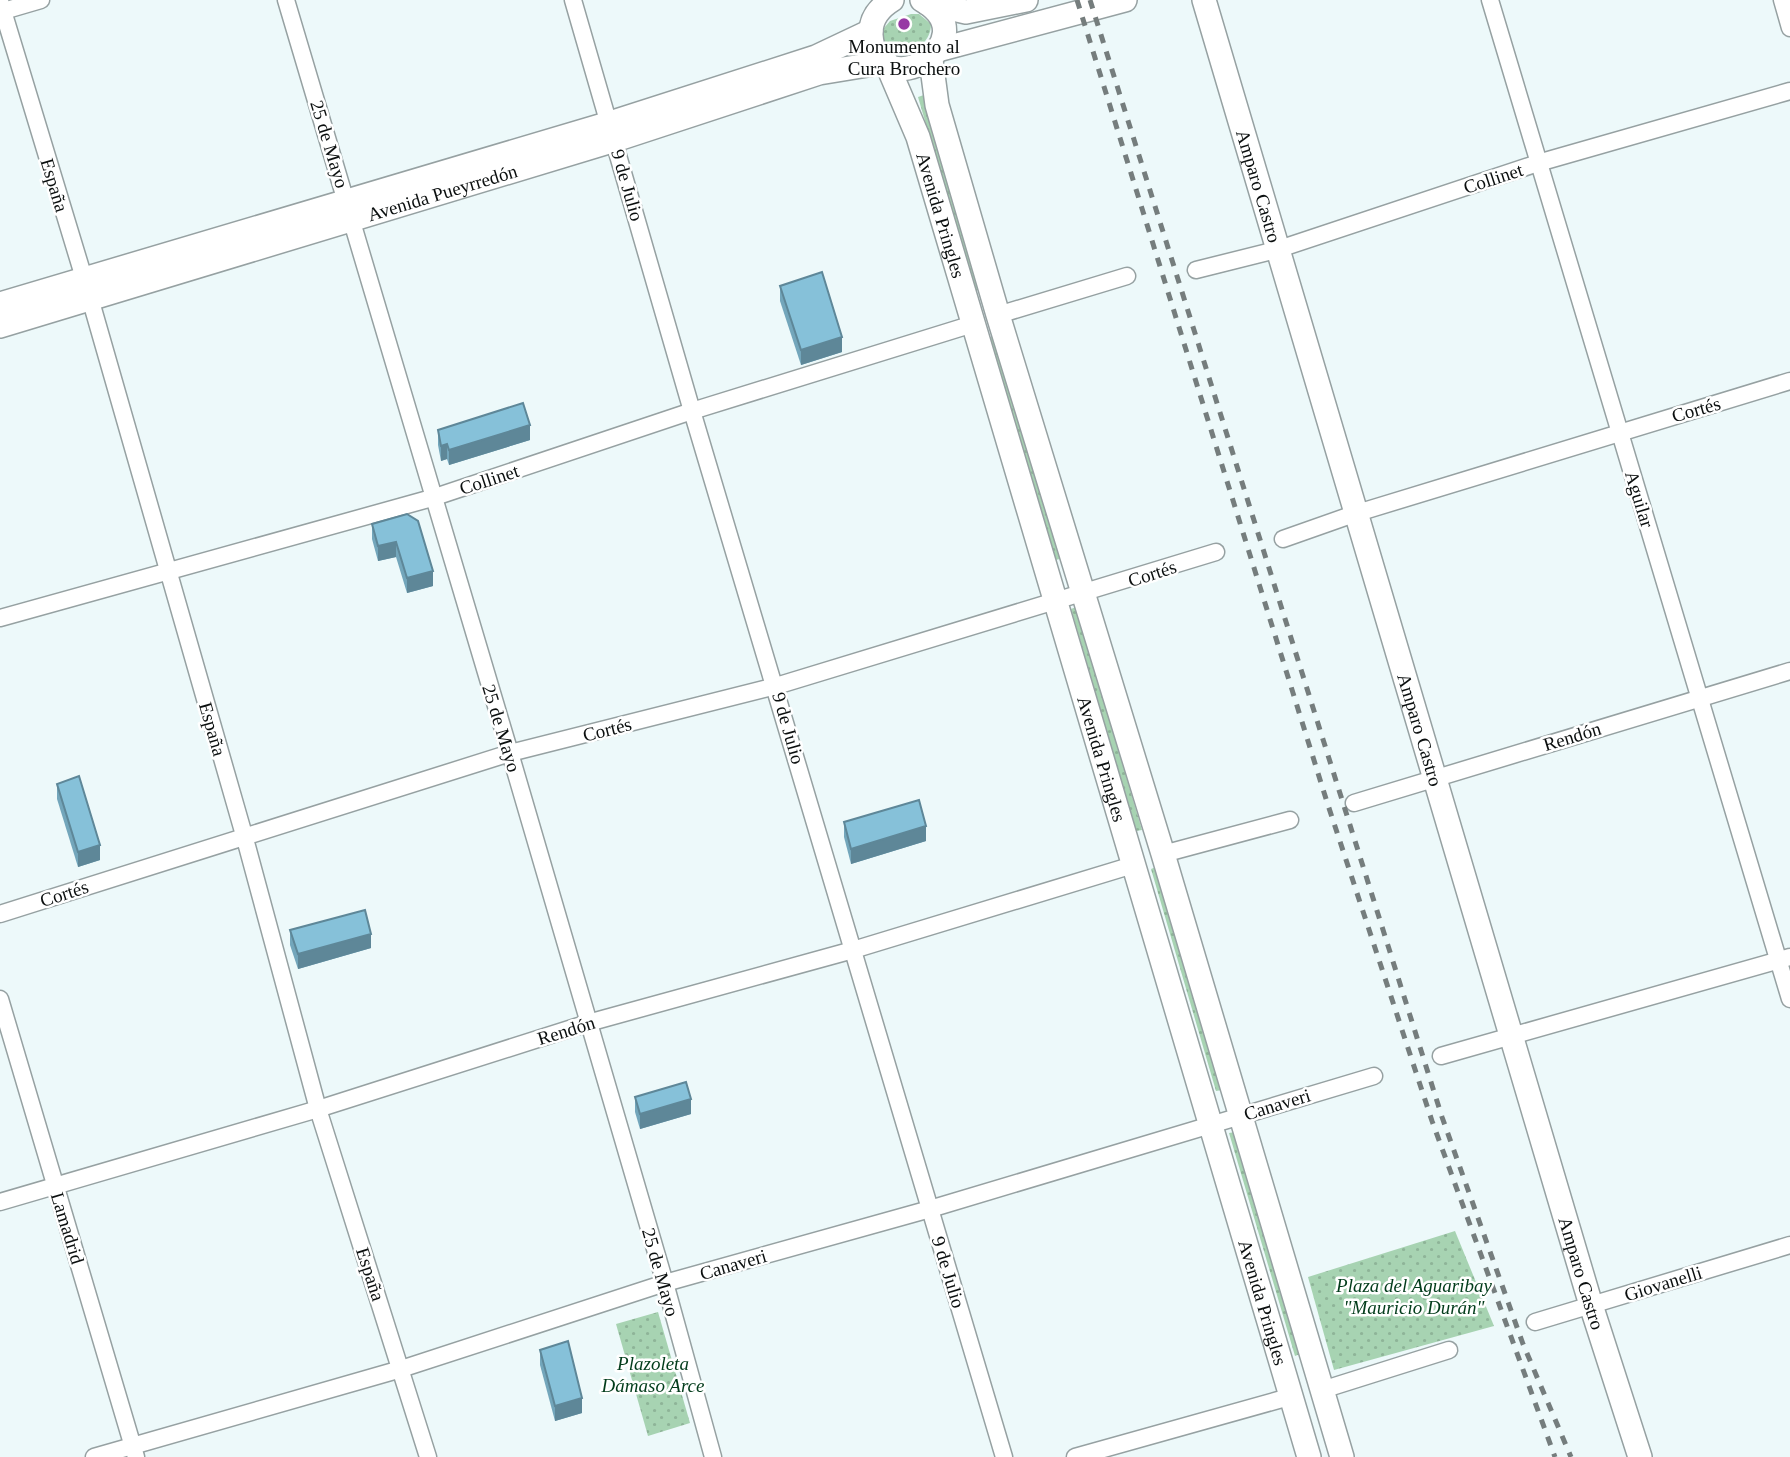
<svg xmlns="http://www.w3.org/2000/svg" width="1790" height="1457" font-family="'Times New Roman',serif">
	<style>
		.grass { fill: url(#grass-dots) }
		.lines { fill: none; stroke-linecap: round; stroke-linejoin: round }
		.street-casing { stroke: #96a1a2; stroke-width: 19 }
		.secondary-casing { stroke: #96a1a2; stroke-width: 26 }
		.street { stroke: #fff; stroke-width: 16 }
		.secondary { stroke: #fff; stroke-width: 23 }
		.rail { stroke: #757d7d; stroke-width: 5; stroke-dasharray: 9 9; stroke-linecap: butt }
		.wall { fill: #73a6bb }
		.shaded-wall { fill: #5e8798 }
		.building { fill: #86c1d9; stroke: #5e8798; stroke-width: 2 }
		.poi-dot { fill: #973aa4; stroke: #fff; stroke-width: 2.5 }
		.labels { text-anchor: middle; stroke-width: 5; stroke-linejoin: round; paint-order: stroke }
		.poi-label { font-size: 19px; fill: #0b0f0f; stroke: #fff }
		.street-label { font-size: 19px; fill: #0b0f0f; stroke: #fff }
		.park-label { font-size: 19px; font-style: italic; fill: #023c1b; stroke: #fff }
	</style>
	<defs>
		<pattern id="grass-dots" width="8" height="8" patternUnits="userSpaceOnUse" patternTransform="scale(1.75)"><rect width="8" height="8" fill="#a7d3b2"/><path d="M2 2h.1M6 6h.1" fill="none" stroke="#8eb498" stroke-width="1.8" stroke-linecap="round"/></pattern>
	</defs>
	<rect width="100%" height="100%" fill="#edf9fa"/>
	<g class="grass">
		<path d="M911,14H919L931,24C931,49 900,60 883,43L884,28L890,21Z"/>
		<polygon points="924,95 981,289 975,291 918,97"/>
		<polygon points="995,336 1060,559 1055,560 989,338"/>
		<polygon points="1076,607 1142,830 1136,831 1071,609"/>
		<polygon points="1156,867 1222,1090 1216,1091 1151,869"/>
		<polygon points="1235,1132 1300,1354 1295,1356 1229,1133"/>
		<polygon points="1455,1231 1494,1326 1334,1370 1308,1277"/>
		<polygon points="658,1312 690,1423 648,1436 616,1324"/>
	</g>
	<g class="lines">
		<g class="street-casing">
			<g id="street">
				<polyline points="286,0 510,753 665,1283 713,1457"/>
				<polyline points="573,0 692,411 1004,1457"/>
				<polyline points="1490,0 1790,999"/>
				<polyline points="1782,0 1790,28"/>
				<polyline points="0,1 90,298 244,835 318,1109 428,1457"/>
				<polyline points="0,12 41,0"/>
				<polyline points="1196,270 1276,250 1538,163 1790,91"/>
				<polyline points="998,315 1127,276"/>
				<polyline points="1283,539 1354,514 1790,381"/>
				<polyline points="0,618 432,498 692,411 973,324"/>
				<polyline points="1354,803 1790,671"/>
				<polyline points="1163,854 1290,820"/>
				<polyline points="0,914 510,753 776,686 1216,552"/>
				<polyline points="0,999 136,1457"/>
				<polyline points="1441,1056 1790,957"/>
				<polyline points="0,1202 318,1109 588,1023 853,950 1133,865"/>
				<polyline points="1535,1322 1790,1245"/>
				<polyline points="1322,1390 1449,1350"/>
				<polyline points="94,1457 401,1369 665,1283 930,1209 1374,1076"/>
				<polyline points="1075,1457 1289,1397"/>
			</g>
		</g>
		<g class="secondary-casing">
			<g id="secondary">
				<path d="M892,0C879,8 870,19 871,35C877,111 992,40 922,0"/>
				<path id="s1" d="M1204,0L1591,1305L1640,1457"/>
				<polyline points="927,3 966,12 1026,0"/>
				<polyline points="938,50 1125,0"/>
				<polyline points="931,60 937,105 998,315 1163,854 1342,1457"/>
				<path id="s2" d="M886,62L918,137L1309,1457"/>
				<polyline points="0,304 610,123 816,57 871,31"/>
				<path id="s3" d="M0,326L615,140L819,73L886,62"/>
			</g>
		</g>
		<use href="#street" class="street"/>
		<use href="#secondary" class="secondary"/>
		<g class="rail">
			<polyline points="1077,0 1327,802 1432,1121 1555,1457"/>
			<polyline points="1090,0 1442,1117 1523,1344 1571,1457"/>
		</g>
	</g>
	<g class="wall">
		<polygon points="780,286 842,352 801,365 780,301"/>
		<polygon points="438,430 530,440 449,465 447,459 441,461 438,445"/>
		<polygon points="407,514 433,586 407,593 396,557 378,561 372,539 372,524"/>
		<polygon points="57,784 100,860 78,867 57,799"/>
		<polygon points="844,822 926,841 851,864 844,837"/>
		<polygon points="290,930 371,948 298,969 290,945"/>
		<polygon points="635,1097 691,1114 640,1129 635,1112"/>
		<polygon points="540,1350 582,1413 555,1421 540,1365"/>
	</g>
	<g class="shaded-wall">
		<polygon points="842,337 842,352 801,365 801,350"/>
		<polygon points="530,425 530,440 449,465 449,450"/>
		<polygon points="447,444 447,459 441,461 441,446"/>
		<polygon points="396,542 396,557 378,561 378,546"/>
		<polygon points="433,571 433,586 407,593 407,578"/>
		<polygon points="926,826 926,841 851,864 851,849"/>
		<polygon points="100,845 100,860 78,867 78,852"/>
		<polygon points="371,934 371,948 298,969 298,954"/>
		<polygon points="691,1099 691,1114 640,1129 640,1114"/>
		<polygon points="582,1398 582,1413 555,1421 555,1406"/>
	</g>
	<g class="building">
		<polygon points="822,272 842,337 801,350 780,286"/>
		<polygon points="523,403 530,425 449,450 447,444 441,446 438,430"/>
		<polygon points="407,514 418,521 433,571 407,578 396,542 378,546 372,524"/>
		<polygon points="79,776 100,845 78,852 57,784"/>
		<polygon points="919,800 926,826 851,849 844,822"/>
		<polygon points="365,910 371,934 298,954 290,930"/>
		<polygon points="686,1082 691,1099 640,1114 635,1097"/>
		<polygon points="568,1341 582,1398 555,1406 540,1350"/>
	</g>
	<circle class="poi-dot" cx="904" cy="24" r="7"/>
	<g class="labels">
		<g class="poi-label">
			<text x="904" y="53">Monumento al<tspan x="904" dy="22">Cura Brochero</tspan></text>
		</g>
		<g class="street-label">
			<text transform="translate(330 144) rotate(73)" y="7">25 de Mayo</text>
			<text transform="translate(1493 178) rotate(-18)" y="7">Collinet</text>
			<text transform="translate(55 185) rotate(73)" y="7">España</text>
			<text transform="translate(628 185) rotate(74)" y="7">9 de Julio</text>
			<text dy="7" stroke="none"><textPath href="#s1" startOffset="194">Amparo Castro</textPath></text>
			<text dy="7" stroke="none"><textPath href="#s3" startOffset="462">Avenida Pueyrredón</textPath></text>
			<text dy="7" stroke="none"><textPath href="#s2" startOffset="163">Avenida Pringles</textPath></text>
			<text transform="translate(1696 409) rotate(-16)" y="7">Cortés</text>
			<text transform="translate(489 479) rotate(-18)" y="7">Collinet</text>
			<text transform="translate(1640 499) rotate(73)" y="7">Aguilar</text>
			<text transform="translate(1152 573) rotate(-18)" y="7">Cortés</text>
			<text transform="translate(502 728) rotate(73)" y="7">25 de Mayo</text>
			<text transform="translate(789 728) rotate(74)" y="7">9 de Julio</text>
			<text transform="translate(213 729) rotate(74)" y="7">España</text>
			<text transform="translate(607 729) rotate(-14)" y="7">Cortés</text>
			<text dy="7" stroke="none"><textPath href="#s1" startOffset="761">Amparo Castro</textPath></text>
			<text transform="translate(1572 736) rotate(-17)" y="7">Rendón</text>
			<text dy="7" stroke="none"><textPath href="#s2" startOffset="730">Avenida Pringles</textPath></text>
			<text transform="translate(64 893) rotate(-18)" y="7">Cortés</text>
			<text transform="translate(566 1030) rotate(-17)" y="7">Rendón</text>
			<text transform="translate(1277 1104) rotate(-17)" y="7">Canaveri</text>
			<text transform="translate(68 1228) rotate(73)" y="7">Lamadrid</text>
			<text transform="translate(733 1264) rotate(-16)" y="7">Canaveri</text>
			<text transform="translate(661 1272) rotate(74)" y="7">25 de Mayo</text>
			<text transform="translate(949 1272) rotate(73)" y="7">9 de Julio</text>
			<text dy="7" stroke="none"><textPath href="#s1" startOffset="1328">Amparo Castro</textPath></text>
			<text transform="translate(371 1274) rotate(72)" y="7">España</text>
			<text transform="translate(1663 1283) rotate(-17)" y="7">Giovanelli</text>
			<text dy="7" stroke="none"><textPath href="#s2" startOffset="1297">Avenida Pringles</textPath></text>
		</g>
		<g class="park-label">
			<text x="1414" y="1292">Plaza del Aguaribay<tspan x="1414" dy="22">"Mauricio Durán"</tspan></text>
			<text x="653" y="1370">Plazoleta<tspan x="653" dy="22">Dámaso Arce</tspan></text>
		</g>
	</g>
</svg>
